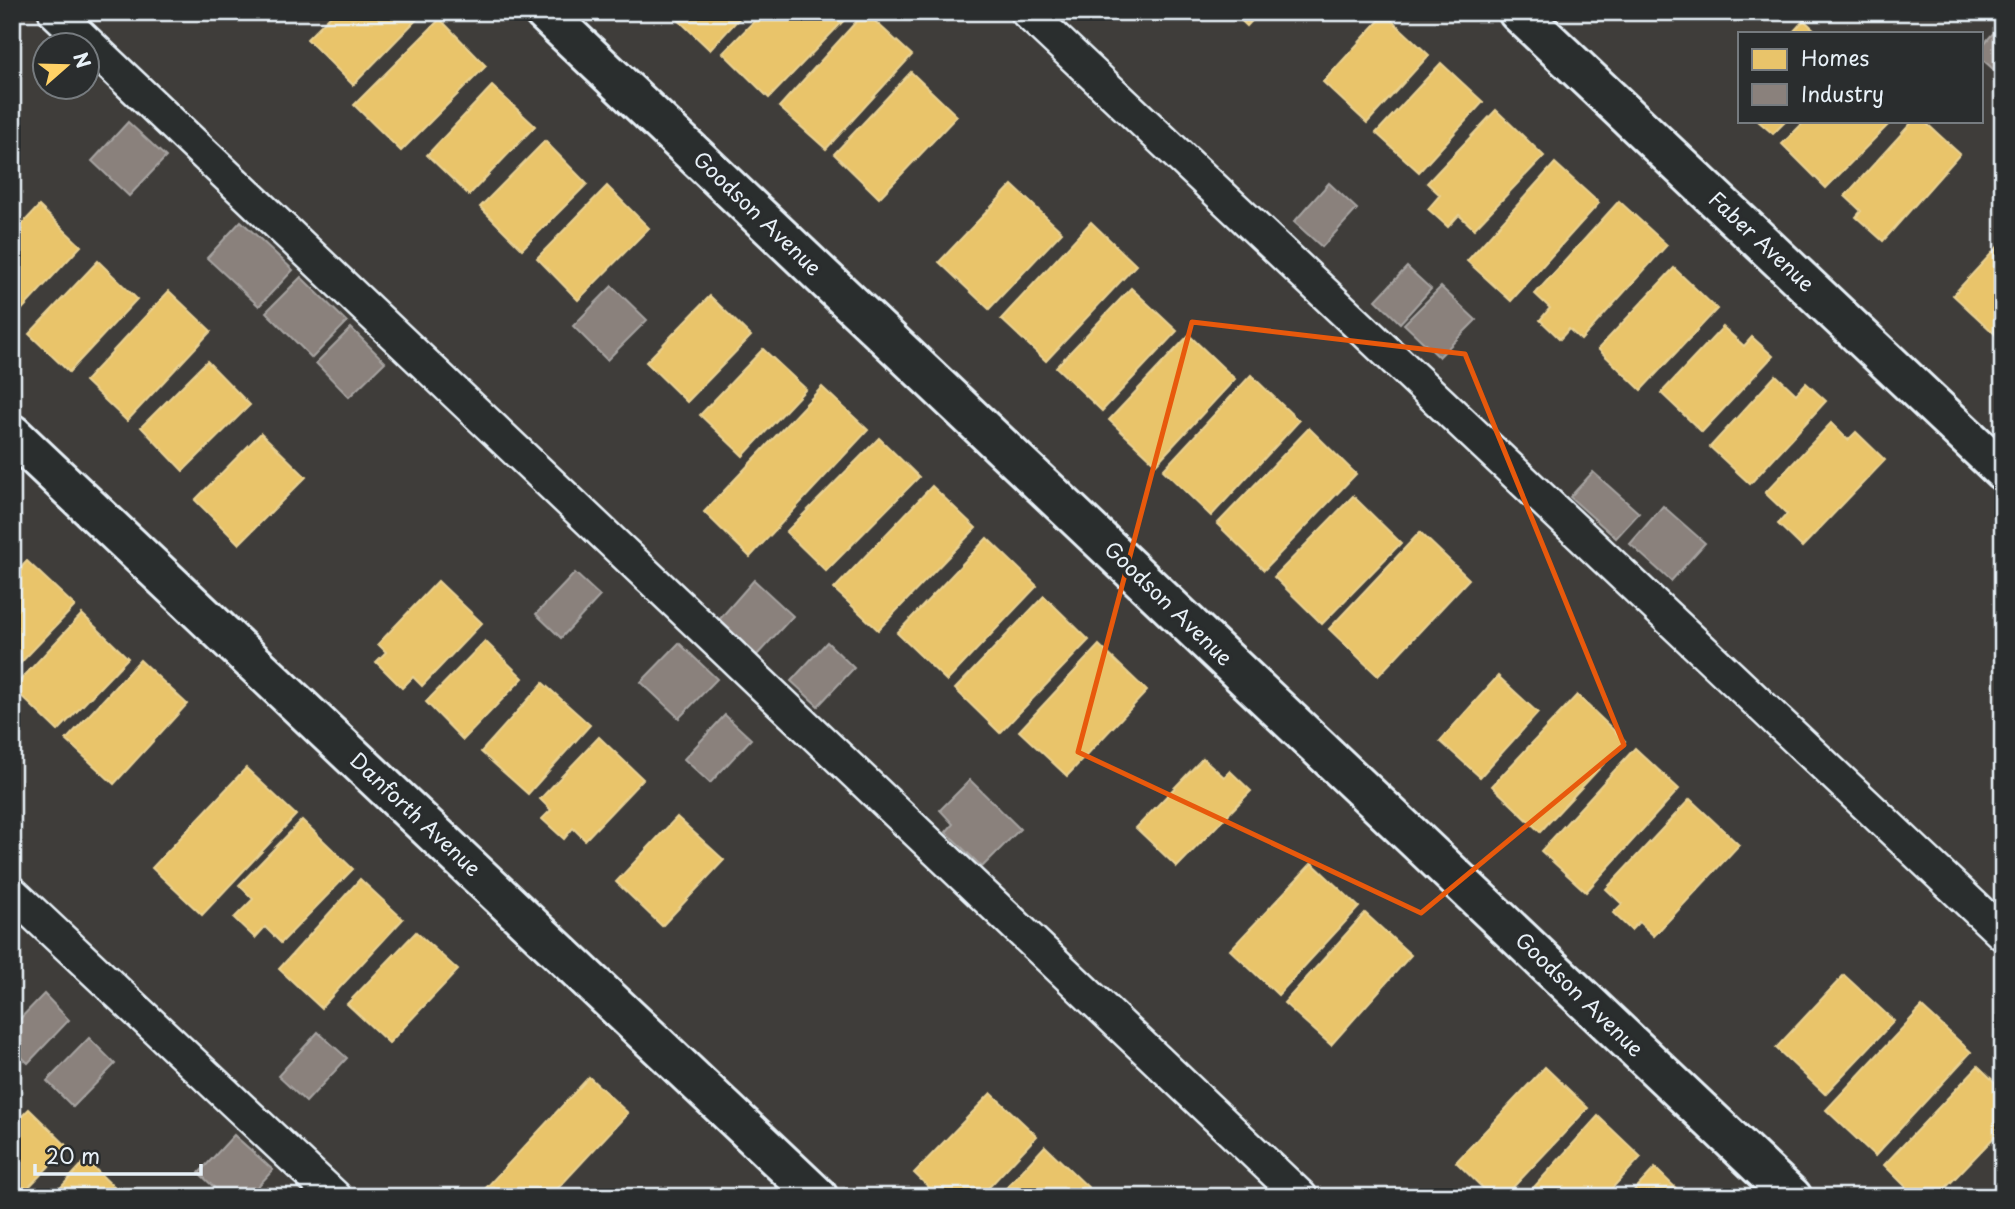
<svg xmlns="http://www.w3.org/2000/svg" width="2015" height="1209" font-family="'Playpen Sans',sans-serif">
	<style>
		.homes { fill: #e9c46a; stroke: #e9d295; stroke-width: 2 }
		.industry { fill: #8a817c; stroke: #a6a3a1; stroke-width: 2 }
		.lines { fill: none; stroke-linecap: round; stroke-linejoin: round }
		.service-casing { stroke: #e8f1f8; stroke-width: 37 }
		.minor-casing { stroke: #e8f1f8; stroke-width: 44 }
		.service { stroke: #2a2d2e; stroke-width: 32 }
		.minor { stroke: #2a2d2e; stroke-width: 38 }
		.marked { fill: none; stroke: #e8590c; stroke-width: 5; stroke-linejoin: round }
		.labels { text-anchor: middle; stroke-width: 7; stroke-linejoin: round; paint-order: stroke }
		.street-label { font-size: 21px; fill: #e8f1f8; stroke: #2a2d2e }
	</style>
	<rect width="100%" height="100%" fill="#3f3d3a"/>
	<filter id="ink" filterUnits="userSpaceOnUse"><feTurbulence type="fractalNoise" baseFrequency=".0143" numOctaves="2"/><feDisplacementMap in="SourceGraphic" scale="14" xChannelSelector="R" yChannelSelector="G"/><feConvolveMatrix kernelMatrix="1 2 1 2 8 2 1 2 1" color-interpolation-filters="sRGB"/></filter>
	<g filter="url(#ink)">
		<g class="homes">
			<polygon points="334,12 424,12 353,85 307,39"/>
			<polygon points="670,12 745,12 710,50"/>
			<polygon points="763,12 849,12 851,13 769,98 723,53"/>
			<polygon points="865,12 912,55 826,149 779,107"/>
			<polygon points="1232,12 1260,12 1247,26"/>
			<polygon points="1385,14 1429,55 1367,123 1323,82"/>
			<polygon points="440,19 486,66 401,151 354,105"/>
			<polygon points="1804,20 1818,33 1792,33"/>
			<polygon points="1441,63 1483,102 1419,172 1376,133"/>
			<polygon points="911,72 957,116 879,198 834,154"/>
			<polygon points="492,86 535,126 469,195 427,155"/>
			<polygon points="1496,110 1544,156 1474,229 1459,215 1448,227 1428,209 1440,195 1427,183"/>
			<polygon points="1758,121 1786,121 1773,134"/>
			<polygon points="1805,121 1892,121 1826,188 1782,144"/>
			<polygon points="1913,121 1924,121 1960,154 1883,241 1856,217 1861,211 1845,196"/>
			<polygon points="545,141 587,184 522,249 480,207"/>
			<polygon points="1555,163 1599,203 1511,301 1467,261"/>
			<polygon points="1012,185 1062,232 989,309 939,262"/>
			<polygon points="607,186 649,228 578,300 537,258"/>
			<polygon points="1619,201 1667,245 1581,340 1569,329 1560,339 1540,320 1550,308 1535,294"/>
			<polygon points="39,206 81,246 14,318 12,235"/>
			<polygon points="1091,222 1136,265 1046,361 1001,319"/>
			<polygon points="2003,241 2003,328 1996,335 1953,295"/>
			<polygon points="98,261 137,299 69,372 29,334"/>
			<polygon points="1674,268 1717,309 1641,390 1598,349"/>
			<polygon points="1131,288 1177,331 1102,411 1056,367"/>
			<polygon points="169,291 211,331 127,421 85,381"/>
			<polygon points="710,296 751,336 687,402 646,362"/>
			<polygon points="1723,327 1744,346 1752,337 1773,356 1702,432 1661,393"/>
			<polygon points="1189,335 1235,379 1156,464 1109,420"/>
			<polygon points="763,349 806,389 743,456 700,415"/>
			<polygon points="207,361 250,405 183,471 141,427"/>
			<polygon points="1251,375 1299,421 1211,516 1163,470"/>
			<polygon points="1776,375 1796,394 1806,383 1826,401 1750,484 1710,447"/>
			<polygon points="822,387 868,430 750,557 704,512"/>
			<polygon points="1831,423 1848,440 1856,432 1885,460 1802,547 1778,524 1787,514 1765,493"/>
			<polygon points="1309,428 1356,474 1264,570 1217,524"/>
			<polygon points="261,433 306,477 239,544 195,500"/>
			<polygon points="879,438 919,477 826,571 786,532"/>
			<polygon points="932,486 976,528 878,630 834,589"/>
			<polygon points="1353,496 1401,543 1322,624 1274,577"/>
			<polygon points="1420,532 1469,579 1378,676 1329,629"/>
			<polygon points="987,538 1037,586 947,681 897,633"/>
			<polygon points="27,561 75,606 12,672 12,577"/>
			<polygon points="438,581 482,623 422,686 413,677 402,688 376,662 386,652 378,644"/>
			<polygon points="1044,596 1089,640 1000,733 955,689"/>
			<polygon points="82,614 128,658 58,731 13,688"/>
			<polygon points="485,641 523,678 463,740 426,702"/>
			<polygon points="1099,645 1147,691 1067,776 1019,731"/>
			<polygon points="140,660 187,704 114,784 66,740"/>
			<polygon points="1498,676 1538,713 1480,777 1440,741"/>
			<polygon points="543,683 590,725 528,794 481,752"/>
			<polygon points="1577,695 1625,741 1540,832 1492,786"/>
			<polygon points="599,737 643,779 585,840 573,828 564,839 542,819 551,810 540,799"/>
			<polygon points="1635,748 1679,789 1586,892 1541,851"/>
			<polygon points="1203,758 1224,777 1230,771 1251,791 1177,867 1136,828"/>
			<polygon points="246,768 296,815 202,915 152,868"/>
			<polygon points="1690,799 1739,845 1654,936 1639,922 1631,930 1613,913 1622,904 1606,889"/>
			<polygon points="677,817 724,860 662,926 616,882"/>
			<polygon points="302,820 353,869 281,943 265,927 255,938 234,918 253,899 239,885"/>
			<polygon points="1312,863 1359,907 1278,995 1230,950"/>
			<polygon points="360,879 403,919 321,1008 279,969"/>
			<polygon points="1365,913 1411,955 1331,1045 1284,1003"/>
			<polygon points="416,932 458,970 389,1043 347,1004"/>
			<polygon points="1844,975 1894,1021 1825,1094 1776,1048"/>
			<polygon points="1922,1007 1971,1052 1875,1156 1826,1110"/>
			<polygon points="1978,1066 2003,1090 2003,1128 1937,1197 1916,1197 1884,1165"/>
			<polygon points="1545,1067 1588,1108 1504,1197 1492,1197 1456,1162"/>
			<polygon points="589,1077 628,1113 550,1197 493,1197 485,1189"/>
			<polygon points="991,1093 1037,1136 980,1197 939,1197 914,1173"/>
			<polygon points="29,1109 68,1147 19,1197 12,1197 12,1126"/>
			<polygon points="1598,1116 1641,1157 1604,1197 1525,1197"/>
			<polygon points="1045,1146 1090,1189 1083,1197 998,1197"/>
			<polygon points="86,1160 124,1197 52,1197"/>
			<polygon points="1655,1168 1685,1197 1628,1197"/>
		</g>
		<g class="industry">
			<polygon points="1996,30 2003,36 2003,78 1982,59 1982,46"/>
			<polygon points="128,122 166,157 129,196 92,161"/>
			<polygon points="1329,183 1357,209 1322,247 1294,222"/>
			<polygon points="241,221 293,270 259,306 207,258"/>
			<polygon points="1407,267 1431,289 1400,323 1376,300"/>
			<polygon points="301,277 347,322 312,358 266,312"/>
			<polygon points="612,286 647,320 607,360 573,326"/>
			<polygon points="1441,287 1476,320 1439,357 1404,324"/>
			<polygon points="351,328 385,362 349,397 316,363"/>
			<polygon points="1593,472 1639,513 1616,538 1570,497"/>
			<polygon points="1663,506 1705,543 1671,581 1630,544"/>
			<polygon points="575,573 600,596 561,638 536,614"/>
			<polygon points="754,580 793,616 756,656 718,621"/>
			<polygon points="827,642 854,668 818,706 791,681"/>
			<polygon points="679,643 717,679 679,718 641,682"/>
			<polygon points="725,715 751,739 710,783 684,759"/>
			<polygon points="970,780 1020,829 982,867 946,832 953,824 940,810"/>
			<polygon points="44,994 69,1020 28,1063 12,1048 12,1027"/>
			<polygon points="318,1032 347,1058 306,1102 278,1076"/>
			<polygon points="89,1038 115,1064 73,1107 47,1081"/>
			<polygon points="234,1135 273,1170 248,1197 224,1197 199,1173"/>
		</g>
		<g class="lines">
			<g class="service-casing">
				<g id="service">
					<polyline points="55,12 1301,1197"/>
					<polyline points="1027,12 2003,934"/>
					<polyline points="12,893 335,1197"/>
				</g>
			</g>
			<g class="minor-casing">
				<g id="minor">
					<polyline points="544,12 1792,1197"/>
					<polyline points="1518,12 2003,471"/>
					<polyline points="12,434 818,1197"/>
				</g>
			</g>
			<use href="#service" class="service"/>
			<use href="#minor" class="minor"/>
		</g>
	</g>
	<path class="marked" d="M1192,322L1465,354L1624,745L1421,913L1078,752Z"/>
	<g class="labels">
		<g class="street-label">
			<text transform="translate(757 214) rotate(44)" y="7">Goodson Avenue</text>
			<text transform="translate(1761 242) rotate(43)" y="7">Faber Avenue</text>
			<text transform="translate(1168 604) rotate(44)" y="7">Goodson Avenue</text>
			<text transform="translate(415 815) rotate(43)" y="7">Danforth Avenue</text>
			<text transform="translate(1579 995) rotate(44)" y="7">Goodson Avenue</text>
		</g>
	</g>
	<rect width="2015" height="1209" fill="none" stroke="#2a2d2e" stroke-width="42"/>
	<rect x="21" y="21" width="1973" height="1167" fill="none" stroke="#e8f1f8" stroke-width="2.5" filter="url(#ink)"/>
	<rect x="1738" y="32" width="245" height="91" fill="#2a2d2e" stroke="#767b7f" stroke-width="2"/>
	<rect x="1752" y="49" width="35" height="21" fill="#e9c46a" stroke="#767b7f" stroke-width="2"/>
	<text x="1801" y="66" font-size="21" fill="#e8f1f8">Homes</text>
	<rect x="1752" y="84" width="35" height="21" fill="#8a817c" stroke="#767b7f" stroke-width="2"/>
	<text x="1801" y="102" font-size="21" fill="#e8f1f8">Industry</text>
	<g transform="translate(66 66) rotate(70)"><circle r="33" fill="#2a2d2e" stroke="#767b7f" stroke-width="2"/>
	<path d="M0-5L12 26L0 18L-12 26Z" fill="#ffd166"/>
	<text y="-10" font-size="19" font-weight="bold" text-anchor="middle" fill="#e8f1f8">N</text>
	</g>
	<path d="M35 1164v10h166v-10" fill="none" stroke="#e8f1f8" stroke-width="3.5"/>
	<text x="46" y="1164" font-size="21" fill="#e8f1f8" stroke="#2a2d2e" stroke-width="5" paint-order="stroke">20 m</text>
</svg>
